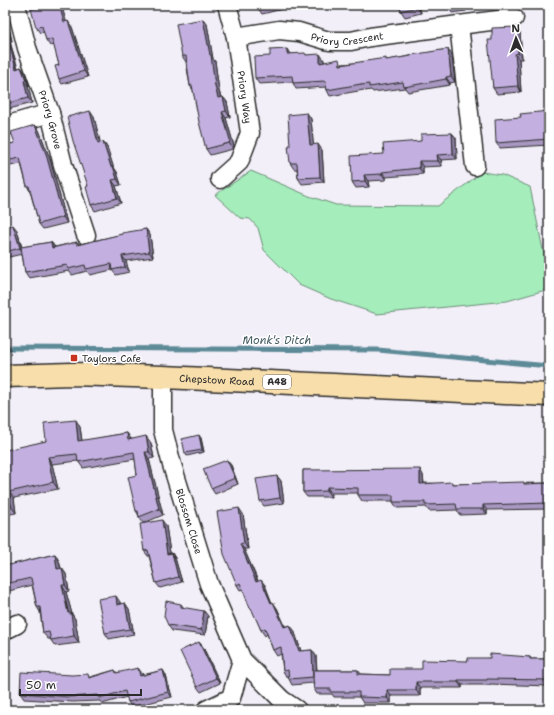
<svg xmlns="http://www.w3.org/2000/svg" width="554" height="715" font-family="'Shantell Sans',sans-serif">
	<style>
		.green { fill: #a5eebc; stroke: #688c74 }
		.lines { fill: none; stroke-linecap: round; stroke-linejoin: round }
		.stream { stroke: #5d8a97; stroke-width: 5 }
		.minor-casing { stroke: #2b2b2b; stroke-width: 21 }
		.primary-casing { stroke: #2b2b2b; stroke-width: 25 }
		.minor { stroke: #fff; stroke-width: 18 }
		.primary { stroke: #f8deab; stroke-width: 22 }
		.wall { fill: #a897c1; stroke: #2b2b2b }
		.shaded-wall { fill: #887b9d; stroke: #2b2b2b }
		.building { fill: #c3b0e0; stroke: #2b2b2b }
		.poi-dot { fill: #c8321e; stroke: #fff; stroke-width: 1.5 }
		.labels { text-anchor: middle; stroke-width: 3; stroke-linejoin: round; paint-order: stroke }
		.shield { fill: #fff; stroke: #6b6b6b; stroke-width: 1 }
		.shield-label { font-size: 9px; font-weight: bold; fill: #2b2b2b }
		.street-label { font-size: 10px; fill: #2b2b2b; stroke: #fff }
		.poi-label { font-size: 10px; fill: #2b2b2b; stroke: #fff; text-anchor: start }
		.water-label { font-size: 11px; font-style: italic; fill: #445b61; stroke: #fff }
	</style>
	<rect width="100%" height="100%" fill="#f3eff9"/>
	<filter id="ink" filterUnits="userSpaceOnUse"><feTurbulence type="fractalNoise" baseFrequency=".025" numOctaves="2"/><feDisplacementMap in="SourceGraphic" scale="8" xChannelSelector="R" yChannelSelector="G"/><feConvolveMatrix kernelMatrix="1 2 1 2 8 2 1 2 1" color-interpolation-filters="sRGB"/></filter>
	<g filter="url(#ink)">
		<polygon class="green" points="251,171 309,196 336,205 438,206 482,172 502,175 530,187 549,279 549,289 507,301 377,314 331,299 299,285 264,250 258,228 250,219 240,218 215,195"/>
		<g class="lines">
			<polyline class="stream" points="5,348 378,350 549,366"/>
			<g class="minor-casing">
				<g id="minor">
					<path id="s1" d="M16,5L27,48L50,113L63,165L86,235"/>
					<polyline points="459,25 514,18"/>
					<path id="s2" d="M236,37L279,30L299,32L329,41H351L370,37L459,25L475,166"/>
					<polyline points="5,126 50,113"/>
					<polyline points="220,179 239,162 250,133 236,37 227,5"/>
					<path id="s3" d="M163,377V430L172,465L209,584L242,660L282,700L297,710"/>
					<polyline points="5,630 17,624"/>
					<polyline points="206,710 231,698 242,660"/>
				</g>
			</g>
			<g class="primary-casing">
				<g id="primary">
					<path id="s4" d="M5,376L72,374L163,377L549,395"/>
				</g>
			</g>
			<use href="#minor" class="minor"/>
			<use href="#primary" class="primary"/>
		</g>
		<g class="wall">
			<polygon points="46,5 61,5 62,7 66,22 72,27 88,77 62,84 59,79 59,65 54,45 50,46 46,40 44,32 40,33 36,27"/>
			<polygon points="145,5 152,5 146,6"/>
			<polygon points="258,5 282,5 283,9 262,14 258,8"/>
			<polygon points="400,5 419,5 421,13 405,17 401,11"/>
			<polygon points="465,5 466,11 452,13 448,7"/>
			<polygon points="5,19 8,24 12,41 10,42 18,68 21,67 25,73 29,86 28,86 32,103 9,109 5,103"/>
			<polygon points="203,19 207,24 213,59 215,61 219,91 221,97 223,97 227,102 230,117 226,118 234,146 233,149 210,155 206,149 193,90 190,86 186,62 182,56"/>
			<polygon points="520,32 522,59 519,59 521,92 497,94 493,88 492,40"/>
			<polygon points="448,49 452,55 455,82 450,83 450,85 408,92 405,88 373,92 371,90 365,91 364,90 330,96 327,90 326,87 296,89 293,83 292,82 259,84 255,78 290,54 307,55 324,60 324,62 342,64 388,60"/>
			<polygon points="549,111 549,145 500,148 496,143 521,117"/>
			<polygon points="307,113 311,119 313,144 322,150 324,182 302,184 298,178 297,169 294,169 290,163"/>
			<polygon points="94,117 100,143 103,142 107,147 113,166 117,172 121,185 116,186 121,203 95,211 91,205 88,186"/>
			<polygon points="35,125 39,130 50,159 67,223 43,229 39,224 30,191 27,186 21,164 5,167 5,145 15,143"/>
			<polygon points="452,133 456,138 457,159 441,160 442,166 423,167 423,174 386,177 386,180 368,181 369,187 356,188 352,182 384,154 421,141"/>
			<polygon points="5,227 17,230 22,247 51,242 55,247 77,242 79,244 146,229 150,235 153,257 126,261 129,272 116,275 112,270 90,275 87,271 72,275 69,271 29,278 25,272 22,254 5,258"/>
			<polygon points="80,427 82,441 127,433 131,439 151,443 154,458 149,459 163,515 144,523 166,526 170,553 172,553 175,558 182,582 160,588 156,583 149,556 148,556 144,551 143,523 139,517 138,514 136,511 137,475 135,459 83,468 78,461 52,464 58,489 14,498 16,513 5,515 5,452 46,441"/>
			<polygon points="201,438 204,452 187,456 185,453"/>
			<polygon points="231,465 238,484 215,494 211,488"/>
			<polygon points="303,470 423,475 424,483 453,484 549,483 549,509 487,510 487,514 460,515 457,510 429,511 426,507 397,508 393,502 393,501 362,501 358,495 358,493 331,493 331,497 307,497 303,492"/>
			<polygon points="277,476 281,481 284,503 264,506 260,501"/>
			<polygon points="243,514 248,549 244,549 258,581 265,585 272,603 277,608 285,626 294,630 301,651 312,650 316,656 317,670 358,670 361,674 390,675 468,661 490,658 530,657 531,659 549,659 549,686 490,684 490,685 462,685 462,688 420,688 420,696 391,696 391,703 363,703 359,697 334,697 332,694 317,694 314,689 313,683 292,685 289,679 288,676 286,676 283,671 281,654 277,656 273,650 267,634 265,636 261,630 254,613 250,608 243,589 240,590 237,585"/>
			<polygon points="55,554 59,561 61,568 66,574 69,591 66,592 72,614 75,619 79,643 55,646 50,639 48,639 43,633 40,612 37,607 32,585 5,592 5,566"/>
			<polygon points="120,602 120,604 125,603 129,609 134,634 109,639 105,633"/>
			<polygon points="181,604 184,608 208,616 205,635 172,631 168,625"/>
			<polygon points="199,642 203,647 220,683 201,692 197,687"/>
			<polygon points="115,670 117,673 142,673 143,675 163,670 166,676 172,697 132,707 128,702 127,697 102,704 100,701 73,702 24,699 20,693 90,677"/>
		</g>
		<g class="shaded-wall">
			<polygon points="59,5 61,5 62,7 68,28 64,22"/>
			<polygon points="416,5 419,5 421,13 417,7"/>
			<polygon points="462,5 465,5 466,11 462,6"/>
			<polygon points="5,19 8,24 12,41 9,36"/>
			<polygon points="203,19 207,24 213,59 215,61 219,91 222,103 218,98 215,86"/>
			<polygon points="68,21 72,27 88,77 84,71"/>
			<polygon points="516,27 520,32 522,59 518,53"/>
			<polygon points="7,36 10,42 19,74 16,69"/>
			<polygon points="287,49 291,55 287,54"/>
			<polygon points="448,49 452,55 455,82 451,76"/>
			<polygon points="320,54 324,60 324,68 320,63"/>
			<polygon points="515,54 519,59 521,92 518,86"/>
			<polygon points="21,67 25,73 29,86 26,80"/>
			<polygon points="446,77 450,83 450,85 446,79"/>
			<polygon points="24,81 28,86 32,103 28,98"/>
			<polygon points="223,97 227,102 230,117 226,111"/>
			<polygon points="90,111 94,117 102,149 98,143"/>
			<polygon points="222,112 226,118 234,146 233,149 229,143"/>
			<polygon points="307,113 311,119 314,150 310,145"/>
			<polygon points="35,125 39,130 50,159 67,223 63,217"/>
			<polygon points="452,133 456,138 457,159 453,154"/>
			<polygon points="103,142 107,147 115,172 111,167"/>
			<polygon points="318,144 322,150 324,182 320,177"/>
			<polygon points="437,155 441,160 442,166 438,161"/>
			<polygon points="419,161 423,167 423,174 419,168"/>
			<polygon points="113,166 117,172 121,185 117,179"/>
			<polygon points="382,172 386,177 386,180 382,174"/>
			<polygon points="364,175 368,181 369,187 365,181"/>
			<polygon points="112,180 116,186 121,203 117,198"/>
			<polygon points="13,225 17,230 23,253 20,248"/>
			<polygon points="146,229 150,235 153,257 149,252"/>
			<polygon points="51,242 55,248 52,248"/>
			<polygon points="122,256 126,261 129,272 125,267"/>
			<polygon points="76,420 80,427 83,448 78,441"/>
			<polygon points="127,433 131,439 128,440"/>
			<polygon points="199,435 201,438 204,452 202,450"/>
			<polygon points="146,436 151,443 154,458 149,452"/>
			<polygon points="145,452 149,459 163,515 159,509"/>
			<polygon points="48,457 52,464 58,489 53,482"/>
			<polygon points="227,460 231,465 238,484 235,478"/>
			<polygon points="420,469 423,475 424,489 420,484"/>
			<polygon points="277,476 281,481 284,503 280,498"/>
			<polygon points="327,487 331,493 331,497 327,491"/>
			<polygon points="9,492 14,498 16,513 11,506"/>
			<polygon points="483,505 487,510 487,514 483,509"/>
			<polygon points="239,508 243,514 248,549 244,543"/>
			<polygon points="162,520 166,526 171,560 167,554"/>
			<polygon points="240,544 244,549 260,587 256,582"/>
			<polygon points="172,553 175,558 182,582 178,577"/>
			<polygon points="55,554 59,561 62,575 57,569"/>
			<polygon points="62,568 66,574 69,591 65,585"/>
			<polygon points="261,580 265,585 274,609 271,603"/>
			<polygon points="62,585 66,592 72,614 75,619 79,643 74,636"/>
			<polygon points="116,596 120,602 121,610 117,605"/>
			<polygon points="273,602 277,608 288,632 284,627"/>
			<polygon points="125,603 129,609 134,634 130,629"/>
			<polygon points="204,611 208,616 205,635 201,630"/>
			<polygon points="290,625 294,630 303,657 299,651"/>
			<polygon points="199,642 203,647 220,683 216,678"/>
			<polygon points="312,650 316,656 317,682 313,677"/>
			<polygon points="138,668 142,673 144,681 140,676"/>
			<polygon points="163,670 166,676 172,697 168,692"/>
			<polygon points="458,680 462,685 462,688 458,682"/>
			<polygon points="416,682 420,688 420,696 416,690"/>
			<polygon points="387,690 391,696 391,703 387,698"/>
		</g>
		<g class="building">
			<polygon points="46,5 59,5 64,22 68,21 84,71 59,79 55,66 59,65 52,39 46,40 42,26 36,27 31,9"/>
			<polygon points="258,5 272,5 258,8"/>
			<polygon points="400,5 416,5 417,7 401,11"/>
			<polygon points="448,5 462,5 462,6 448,7"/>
			<polygon points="203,19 210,55 211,55 215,86 218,98 223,97 226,111 222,112 230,140 229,143 206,149 199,122 192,85 190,86 186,56 182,56 176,24"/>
			<polygon points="5,21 9,36 7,36 16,69 21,67 26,80 24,81 28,98 5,104"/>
			<polygon points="516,27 518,53 515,54 518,86 493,88 488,40 492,40 492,28"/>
			<polygon points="287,49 287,54 305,53 306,55 320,54 320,63 339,59 340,65 386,58 386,60 411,56 411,55 448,49 451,76 446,77 446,79 404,87 403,82 369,87 369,84 361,85 361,84 327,90 325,81 293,83 292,76 255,78 254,57 270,56 270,50"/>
			<polygon points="90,111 98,143 103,142 111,167 113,166 117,179 112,180 117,198 91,205 86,187 88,186 73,141 67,117"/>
			<polygon points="549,111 549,131 548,131 549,139 496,143 495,119 521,117 520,114"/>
			<polygon points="307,113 310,145 318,144 320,177 298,178 297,163 290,163 288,146 290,146 288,115"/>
			<polygon points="35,125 46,154 63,217 39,224 29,186 27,186 20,158 5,161 5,145 15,143 11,132"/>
			<polygon points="452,133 453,154 437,155 438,161 419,161 419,168 382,172 382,174 364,175 365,181 352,182 351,156 384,154 383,144 421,141 421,134"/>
			<polygon points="13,225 20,248 5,252 5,227"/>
			<polygon points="146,229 149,252 122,256 125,267 112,270 111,264 86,269 85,265 68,269 67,265 25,272 21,247 51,242 52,248 77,242 77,245 122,234 122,233"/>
			<polygon points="76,420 78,441 127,433 128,440 146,436 149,452 145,452 159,509 139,517 138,511 136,511 128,477 137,475 134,452 78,462 77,454 48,457 53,482 9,492 11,506 5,507 5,452 6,451 6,450 46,441 44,423"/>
			<polygon points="199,435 202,450 185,453 182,439"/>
			<polygon points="227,460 235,478 211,488 203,469"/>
			<polygon points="420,469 420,484 452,482 452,484 524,482 524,484 549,483 549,503 483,505 483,509 457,509 456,504 425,505 425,502 393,502 393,495 358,495 358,488 327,487 327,491 303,492 303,470"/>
			<polygon points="277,476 280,498 260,501 256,479"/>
			<polygon points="239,508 244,543 240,544 256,582 261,580 271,603 273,602 284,627 290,625 299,651 312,650 313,677 313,670 358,670 358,674 390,675 390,669 422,669 422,660 468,661 468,658 490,658 490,654 530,657 530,659 549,659 549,680 487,679 487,680 458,680 458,682 416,682 416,690 387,690 387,698 359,697 359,692 331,692 331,689 314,689 313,677 289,679 288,670 283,671 281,647 273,650 265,628 261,630 251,608 250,608 240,583 237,585 224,554 217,512"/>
			<polygon points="162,520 167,554 172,553 178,577 156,583 148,550 144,551 140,524"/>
			<polygon points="55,554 57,569 62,568 65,585 62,585 68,613 71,613 74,636 51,640 49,632 43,633 40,607 37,607 31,578 5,584 5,566"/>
			<polygon points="116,596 117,605 125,603 130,629 105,633 98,599"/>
			<polygon points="166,601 181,604 181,607 204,611 201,630 168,625 164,616"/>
			<polygon points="199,642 216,678 197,687 180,651"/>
			<polygon points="138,668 140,676 163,670 168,692 128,702 125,691 99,698 98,695 69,697 20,693 21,672 72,675 88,674 89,678 115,670 116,673"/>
		</g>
	</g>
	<rect class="poi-dot" x="70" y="354" width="8" height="8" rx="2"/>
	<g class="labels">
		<rect class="shield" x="263" y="375" width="28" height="14" rx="3"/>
		<g class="shield-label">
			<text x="277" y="385">A48</text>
		</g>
		<g class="street-label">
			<text dy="4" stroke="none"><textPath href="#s2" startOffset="113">Priory Crescent</textPath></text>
			<text transform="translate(245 97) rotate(82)" y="4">Priory Way</text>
			<text dy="4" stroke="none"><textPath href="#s1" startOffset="120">Priory Grove</textPath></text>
			<text dy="4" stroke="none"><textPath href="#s4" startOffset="212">Chepstow Road</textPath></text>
			<text dy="4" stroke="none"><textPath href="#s3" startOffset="148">Blossom Close</textPath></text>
		</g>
		<g class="poi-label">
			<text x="82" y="362">Taylors Cafe</text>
		</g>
		<g class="water-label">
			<text x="277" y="344">Monk's Ditch</text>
		</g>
	</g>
	<rect width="554" height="715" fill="none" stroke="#fff" stroke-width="20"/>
	<rect x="10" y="10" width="534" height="695" fill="none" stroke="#2b2b2b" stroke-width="1.5" filter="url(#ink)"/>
	<g transform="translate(516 38) rotate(358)" stroke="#ffffff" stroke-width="3" paint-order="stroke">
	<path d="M0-3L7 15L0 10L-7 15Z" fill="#2b2b2b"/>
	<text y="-6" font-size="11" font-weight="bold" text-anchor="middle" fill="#2b2b2b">N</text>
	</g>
	<path d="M20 689v6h121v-6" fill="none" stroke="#2b2b2b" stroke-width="2"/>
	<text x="26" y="689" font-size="12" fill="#2b2b2b" stroke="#ffffff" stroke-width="3" paint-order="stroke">50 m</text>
</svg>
